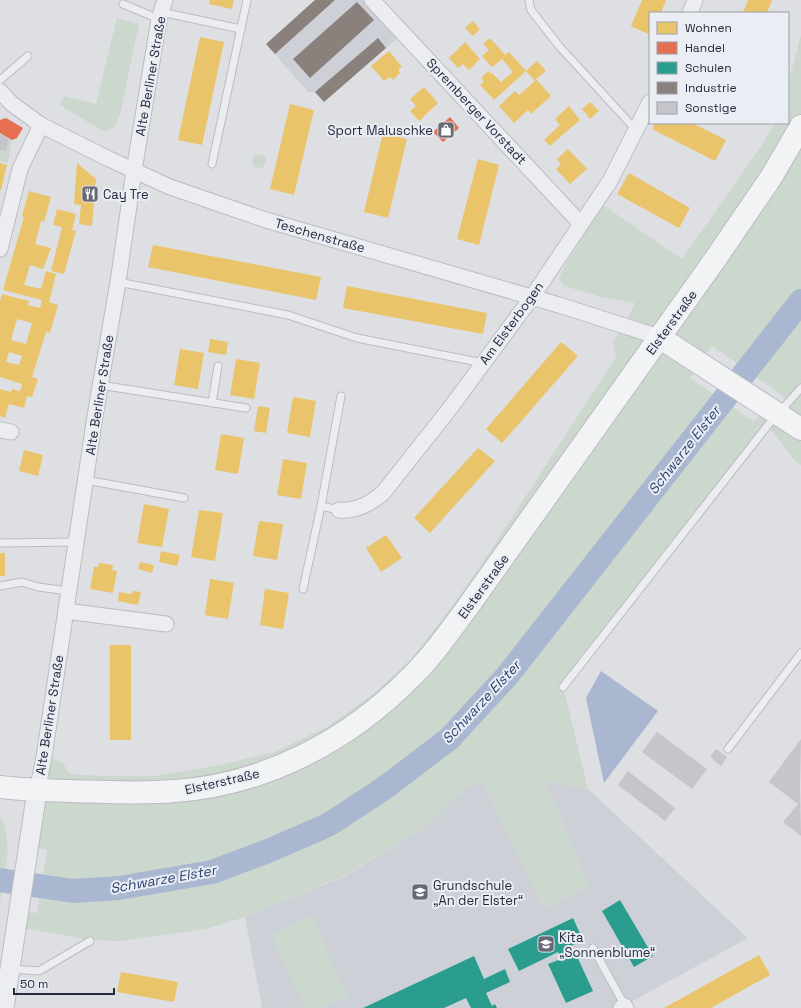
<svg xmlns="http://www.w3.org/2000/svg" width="801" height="1008" font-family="'Space Grotesk',sans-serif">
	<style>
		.built { fill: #ced0d8 }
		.green { fill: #ccd7ce }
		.water { fill: #aab7d0 }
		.homes { fill: #e9c46a; fill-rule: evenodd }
		.shops { fill: #e76f51 }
		.schools { fill: #2a9d8f }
		.industry { fill: #8a817c }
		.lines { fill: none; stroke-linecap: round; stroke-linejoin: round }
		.river { stroke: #aab7d0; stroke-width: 24 }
		.building { fill: #c5c6cb }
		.service-casing { stroke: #bbbcc0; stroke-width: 9 }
		.minor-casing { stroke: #bbbcc0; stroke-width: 17 }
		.tertiary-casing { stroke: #bbbcc0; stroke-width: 21 }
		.primary-casing { stroke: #babcc1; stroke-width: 24 }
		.service { stroke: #ecedf0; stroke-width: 7 }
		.minor { stroke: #ecedf0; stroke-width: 15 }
		.tertiary { stroke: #ecedf0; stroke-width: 19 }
		.primary { stroke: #f2f3f4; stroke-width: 22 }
		.labels { text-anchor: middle; stroke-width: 4; stroke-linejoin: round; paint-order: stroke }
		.street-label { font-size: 13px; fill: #252a3c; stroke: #eaedf4 }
		.poi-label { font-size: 13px; fill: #252a3c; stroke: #eaedf4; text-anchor: start }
		.water-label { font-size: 14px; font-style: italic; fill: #2e4371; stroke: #eaedf4 }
	</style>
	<rect width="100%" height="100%" fill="#dedfe3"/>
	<g class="built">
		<polygon points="315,0 372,0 403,33 324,102 315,92 308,92 266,44"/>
		<polygon points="481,778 543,908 589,886 545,781 588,789 748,938 620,1008 262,1008 245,917 343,877 421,830 457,796"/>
	</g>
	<g class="green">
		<polygon points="117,18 139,24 120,114 115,126 107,131 101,130 60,105 64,96 96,104"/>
		<polygon points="801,35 801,123 659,336 624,325 635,303 602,297 564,286 559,278 568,260 603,205 682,259 760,148 775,123 788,123 788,84"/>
		<polygon points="6,118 23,128 17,138 12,140 8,163 0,161 0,120"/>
		<polygon points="801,129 801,386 787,401 775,390 712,346 700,363 660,337"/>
		<circle cx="259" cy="161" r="7"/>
		<path d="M623,325L657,338L637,368L444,639C372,724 289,779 176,790C150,793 123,793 97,792C79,791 58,788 40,791L117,794L176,791L228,783L284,765L308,754L351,729L411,679L444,640L616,403L659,339L699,364L690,378L754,422L765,406L801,430V465L796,462L767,425L563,686L588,789L545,781L589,886L543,908L481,778L457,796L421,830L343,876L245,917L206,929L121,941L90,940L29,929H16L18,911L37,913L47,850L28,846L37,791L45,757L62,762L70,774L101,776H154L220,765L275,752L327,727L376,692L412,658L451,608L493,547L616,357L613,343Z"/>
		<polygon points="801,390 801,427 779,413"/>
		<path d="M0,815C14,845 5,871 0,903Z"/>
		<polygon points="312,916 348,997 323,1008 304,1008 271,934"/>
	</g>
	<polygon class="water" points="601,671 658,711 604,783 586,698"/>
	<g class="homes">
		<polygon points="210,0 234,0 232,9 209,4"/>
		<polygon points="642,0 666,0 661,13 650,13 650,35 631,26"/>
		<polygon points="748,0 772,0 767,13 743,13"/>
		<polygon points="473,21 480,29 473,36 465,28"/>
		<polygon points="200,37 224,42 202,145 178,140"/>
		<polygon points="490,38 505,55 509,52 526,71 494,100 480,85 484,81 481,78 488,71 491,74 492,73 501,82 513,72 502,59 492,67 482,56 489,50 483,44"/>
		<polygon points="465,42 480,59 469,70 463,64 458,68 449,58"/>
		<polygon points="389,51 402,67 398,70 400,73 393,80 390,77 384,81 371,66"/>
		<polygon points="537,61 546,71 536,79 551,96 531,114 528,110 514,123 499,106 515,91 519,95 535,81 526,71"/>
		<polygon points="424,87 438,103 419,121 410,111 416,106 410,99"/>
		<polygon points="590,102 599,111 590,119 582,109"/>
		<polygon points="290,104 314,110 294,195 270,189"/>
		<polygon points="569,106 580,120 550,146 544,140 560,125 555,119"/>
		<polygon points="655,123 692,123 726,140 715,161 652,129"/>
		<polygon points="383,133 407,139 388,218 364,212"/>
		<polygon points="568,149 587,169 570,184 556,169 561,164 557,159"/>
		<polygon points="478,159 499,165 479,245 457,239"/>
		<polygon points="0,163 7,165 1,190 0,190"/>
		<polygon points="77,163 96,179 92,226 79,224 81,205 74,204"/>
		<polygon points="629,173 690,208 679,228 617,194"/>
		<path d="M29,191L51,197L44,222L41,221L35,244L51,248L43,269L30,265L24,285L41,289L46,271L56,274L49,302L58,305L50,333L46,332L41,348L32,377L38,379L32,397L27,396L24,408L9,404L5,418L0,416V389L11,392L12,389L20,391L22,384L0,377V301L2,294L29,301L28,305L40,308L42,300L3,290L24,217L22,216ZM17,319L32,323L26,344L11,340ZM9,352L22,356L19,365L6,362Z"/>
		<polygon points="57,209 76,214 72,230 76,231 64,274 51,271 62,227 53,225"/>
		<polygon points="153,245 321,277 316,300 148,267"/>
		<polygon points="347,286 487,313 483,334 343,308"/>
		<polygon points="210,339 228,342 226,355 208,352"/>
		<polygon points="561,342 578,356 502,443 486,429"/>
		<polygon points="180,349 204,353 198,389 174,385"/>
		<polygon points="236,359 260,363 254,399 230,395"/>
		<polygon points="293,397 316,401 310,437 287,433"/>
		<polygon points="258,406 270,408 266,433 254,431"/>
		<polygon points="221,434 244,438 238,474 215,470"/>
		<polygon points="478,448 495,461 430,533 414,518"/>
		<polygon points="24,450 43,455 38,476 19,471"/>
		<polygon points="283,459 307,463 301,499 277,495"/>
		<polygon points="144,504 169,509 162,547 137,543"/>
		<polygon points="199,510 223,513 215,561 191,557"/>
		<polygon points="259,521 283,524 277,560 253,556"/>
		<polygon points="386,535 402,558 381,572 366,548"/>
		<polygon points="161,551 180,555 177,566 159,562"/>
		<rect x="0" y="553" width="5" height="23"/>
		<polygon points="140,562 154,565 152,573 138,569"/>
		<polygon points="99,563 113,565 112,570 117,571 113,593 90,589 94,567 98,567"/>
		<polygon points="210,579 234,583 228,619 205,615"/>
		<polygon points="265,589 289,593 283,629 260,625"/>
		<polygon points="133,591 141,592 138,605 118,601 119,592 132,594"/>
		<rect x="110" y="645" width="21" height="95"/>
		<polygon points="759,955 770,975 711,1008 664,1008"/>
		<polygon points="121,972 178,982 174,1002 117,992"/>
	</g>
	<g class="shops">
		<polygon points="450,117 459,128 443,142 433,132"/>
		<polygon points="6,118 23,128 17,138 12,140 0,133 0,120"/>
	</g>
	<g class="schools">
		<polygon points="620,900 653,956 634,967 602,911"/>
		<polygon points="573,918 583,940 565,949 568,955 575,952 593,991 566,1003 548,964 561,959 558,952 519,971 508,949"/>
		<polygon points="474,956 484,979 505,969 510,982 486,993 492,1006 495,1004 497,1008 471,1008 466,998 444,1008 363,1008"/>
	</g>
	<g class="industry">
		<polygon points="315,0 335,0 275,54 266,44"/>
		<polygon points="357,2 374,20 310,78 293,59"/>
		<polygon points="378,38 386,48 324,102 315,92"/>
	</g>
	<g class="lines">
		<polyline class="river" points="0,880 73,891 119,888 212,872 268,851 328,825 383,789 449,739 507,676 801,301"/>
	</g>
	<g class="building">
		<polygon points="0,133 9,139 6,151 0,150"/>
		<polygon points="657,732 707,769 692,789 642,752"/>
		<polygon points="801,739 800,787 801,836 783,822 798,804 769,782"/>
		<polygon points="716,749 727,757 721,766 710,757"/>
		<polygon points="628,771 675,808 665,821 618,785"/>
	</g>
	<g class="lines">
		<g class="service-casing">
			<g id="service">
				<polyline points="529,0 531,10 559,46 636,130"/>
				<polyline points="123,4 159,19"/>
				<polyline points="161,12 241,29"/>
				<polyline points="0,80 28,56"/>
				<polyline points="212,164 247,0"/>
				<polyline points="118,282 288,315 357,338 483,363"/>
				<polyline points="100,385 246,408"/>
				<polyline points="212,403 218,366"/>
				<polyline points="86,480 184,498"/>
				<polyline points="339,510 321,506 341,396"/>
				<polyline points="0,543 77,542"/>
				<polyline points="0,586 22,582 38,587 69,591"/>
				<polyline points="303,589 321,506"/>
				<polyline points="563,687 768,425 801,388"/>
				<polyline points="728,749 801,653"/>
				<polyline points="593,948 625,1006"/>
				<polyline points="11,969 39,971 90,941"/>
			</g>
		</g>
		<g class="minor-casing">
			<g id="minor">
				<polyline points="372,0 580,223"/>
				<polyline points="690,13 695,0"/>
				<polyline points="0,91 12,104 41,125 109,159 170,187 266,220 559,305 659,337"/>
				<polyline points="0,249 20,169 41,125"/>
				<polyline points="0,430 11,432"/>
				<path d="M339,510C356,512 370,504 383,493L451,407L532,297L610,181L650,102"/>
				<polyline points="66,611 166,624"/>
				<polyline points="37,791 44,757 95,416 118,282 134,171 159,19 165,0"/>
				<polyline points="621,1008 625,1006 626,1008"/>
			</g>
		</g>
		<g class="tertiary-casing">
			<polyline id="tertiary" points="4,1008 37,791"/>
		</g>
		<g class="primary-casing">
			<g id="primary">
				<polyline points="659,337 801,429"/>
				<path d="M0,787C23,790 46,790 69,791C105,792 140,794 175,791C264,785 348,741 410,678C432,657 449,632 467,608L716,258L770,179L801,126"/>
			</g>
		</g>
		<use href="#service" class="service"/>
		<use href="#minor" class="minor"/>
		<use href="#tertiary" class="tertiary"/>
		<use href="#primary" class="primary"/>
	</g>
	<defs>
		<g id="shop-square" transform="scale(0.9)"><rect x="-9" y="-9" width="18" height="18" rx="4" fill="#666976" stroke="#eaedf4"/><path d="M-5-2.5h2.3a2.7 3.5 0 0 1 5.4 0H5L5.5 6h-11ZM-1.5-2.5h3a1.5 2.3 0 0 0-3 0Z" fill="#fff"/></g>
		<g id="restaurant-square" transform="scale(0.9)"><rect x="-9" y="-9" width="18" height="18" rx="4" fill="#666976" stroke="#eaedf4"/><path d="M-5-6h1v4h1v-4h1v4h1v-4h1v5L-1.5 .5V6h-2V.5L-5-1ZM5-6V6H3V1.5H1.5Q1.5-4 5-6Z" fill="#fff"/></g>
		<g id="school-square" transform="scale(0.9)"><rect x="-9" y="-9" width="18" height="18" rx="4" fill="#666976" stroke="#eaedf4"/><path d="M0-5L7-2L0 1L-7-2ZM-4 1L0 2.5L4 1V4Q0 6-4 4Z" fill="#fff"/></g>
	</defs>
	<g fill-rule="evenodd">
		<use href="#shop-square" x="446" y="130"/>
		<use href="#restaurant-square" x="90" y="194"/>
		<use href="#school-square" x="420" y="892"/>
		<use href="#school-square" x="546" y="944"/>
	</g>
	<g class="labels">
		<g class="street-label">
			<text transform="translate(150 76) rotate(-80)" y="5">Alte Berliner Straße</text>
			<text transform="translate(477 111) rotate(47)" y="5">Spremberger Vorstadt</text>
			<text transform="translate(320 235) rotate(16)" y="5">Teschenstraße</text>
			<text transform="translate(671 322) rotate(-54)" y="5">Elsterstraße</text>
			<text transform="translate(511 323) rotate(-54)" y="5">Am Elsterbogen</text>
			<text transform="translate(99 395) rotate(-81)" y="5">Alte Berliner Straße</text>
			<text transform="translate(483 586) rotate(-54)" y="5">Elsterstraße</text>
			<text transform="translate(49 715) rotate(-81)" y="5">Alte Berliner Straße</text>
			<text transform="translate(222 781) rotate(-13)" y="5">Elsterstraße</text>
		</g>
		<g class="poi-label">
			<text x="433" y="135" text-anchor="end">Sport Maluschke</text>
			<text x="103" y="199">Cay Tre</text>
			<text x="433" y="890">Grundschule<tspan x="433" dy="15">„An der Elster“</tspan></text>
			<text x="559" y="942">Kita<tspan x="559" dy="15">„Sonnenblume“</tspan></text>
		</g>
		<g class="water-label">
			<text transform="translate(684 450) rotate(-52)" y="5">Schwarze Elster</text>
			<text transform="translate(481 702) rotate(-47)" y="5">Schwarze Elster</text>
			<text transform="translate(163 879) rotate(-10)" y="5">Schwarze Elster</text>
		</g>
	</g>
	<rect x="649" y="12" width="140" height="112" fill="#eaedf4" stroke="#9b9faa"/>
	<rect x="657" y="22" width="20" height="12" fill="#e9c46a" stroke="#9b9faa"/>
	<text x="685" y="32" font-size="12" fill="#252a3c">Wohnen</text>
	<rect x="657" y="42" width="20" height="12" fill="#e76f51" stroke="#9b9faa"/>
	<text x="685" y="52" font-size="12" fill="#252a3c">Handel</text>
	<rect x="657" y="62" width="20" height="12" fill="#2a9d8f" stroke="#9b9faa"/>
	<text x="685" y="72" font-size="12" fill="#252a3c">Schulen</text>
	<rect x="657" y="82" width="20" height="12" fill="#8a817c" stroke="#9b9faa"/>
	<text x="685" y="92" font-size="12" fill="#252a3c">Industrie</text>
	<rect x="657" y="102" width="20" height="12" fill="#c5c6cb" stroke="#9b9faa"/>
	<text x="685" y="112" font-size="12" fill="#252a3c">Sonstige</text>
	<path d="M14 988v6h100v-6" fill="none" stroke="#252a3c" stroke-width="2"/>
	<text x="20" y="988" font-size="12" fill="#252a3c" stroke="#eaedf4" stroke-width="3" paint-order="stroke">50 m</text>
</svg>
